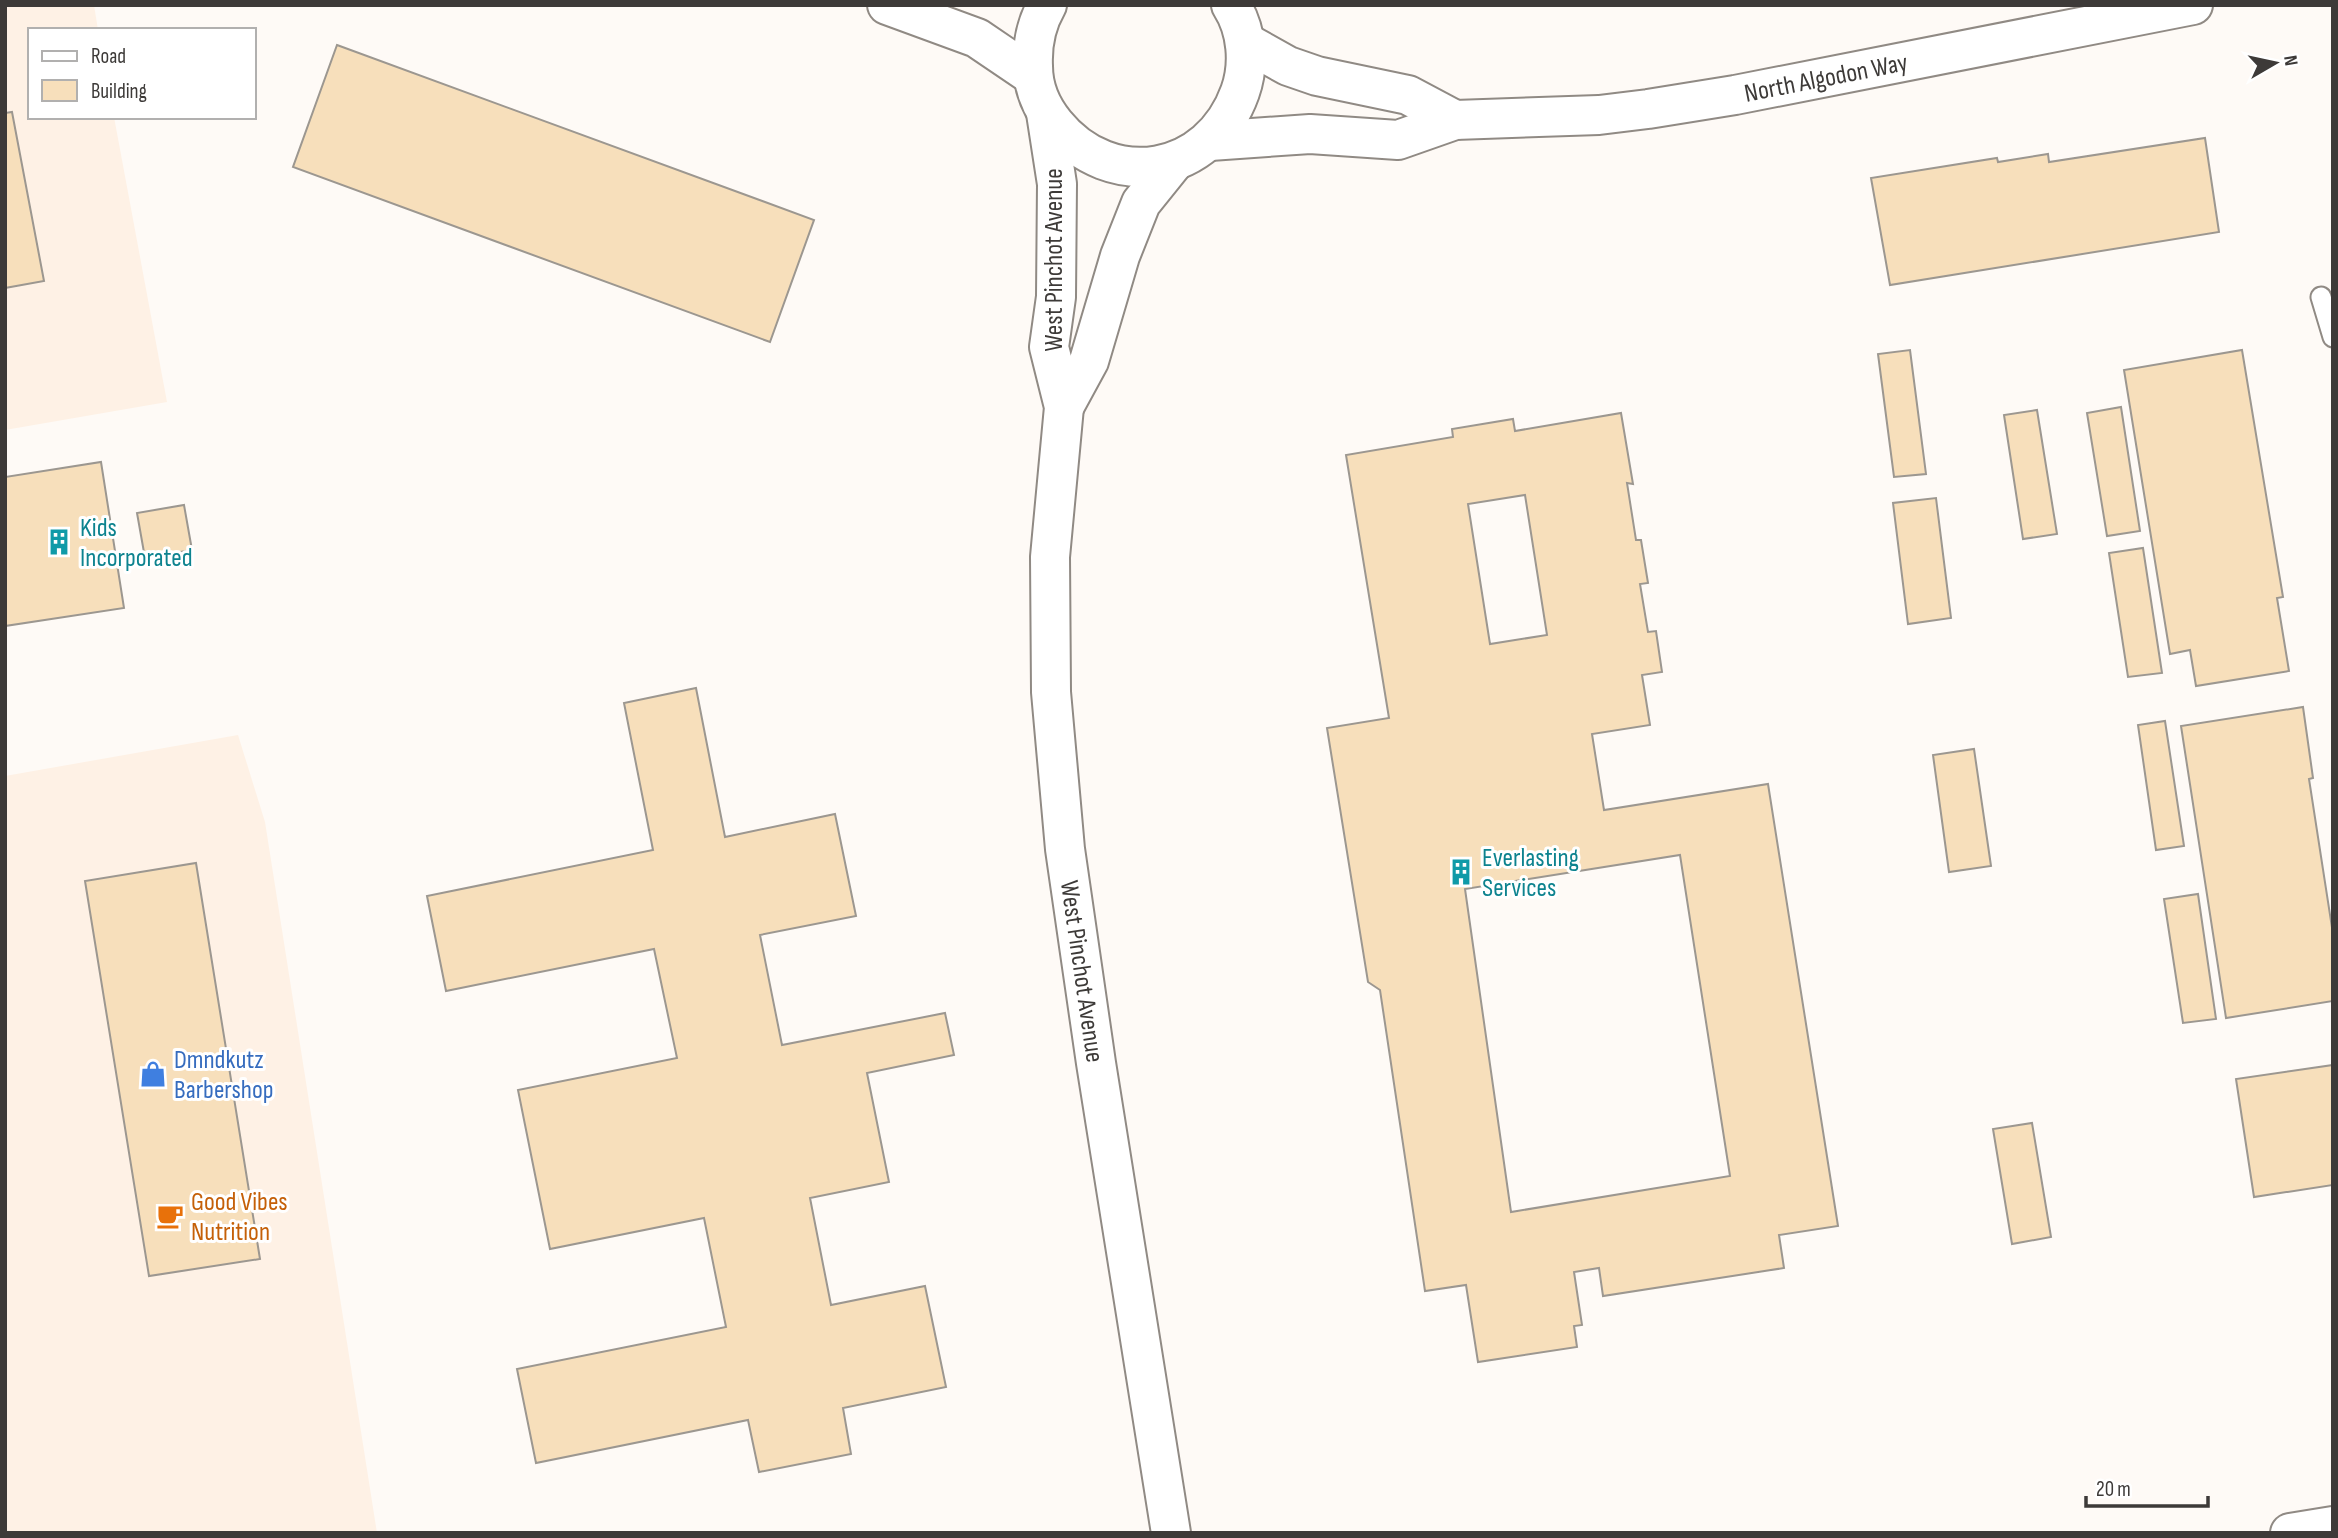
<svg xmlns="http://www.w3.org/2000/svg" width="2338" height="1538" font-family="'Sofia Sans Condensed',sans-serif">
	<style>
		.built { fill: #fef1e5 }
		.building { fill: #f7dfbb; stroke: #9c9790; stroke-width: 2; fill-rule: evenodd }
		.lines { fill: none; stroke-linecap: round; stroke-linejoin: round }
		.service-casing { stroke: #908a84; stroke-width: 23 }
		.tertiary-casing { stroke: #908a84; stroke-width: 42 }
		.secondary-casing { stroke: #908a84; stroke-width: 42 }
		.service { stroke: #fff; stroke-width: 19 }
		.tertiary { stroke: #fff; stroke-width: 38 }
		.secondary { stroke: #fff; stroke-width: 38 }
		.labels { text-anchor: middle; stroke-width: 6; stroke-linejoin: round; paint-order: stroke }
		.street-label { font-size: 26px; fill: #3d3a38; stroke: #fff }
		.culture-label { font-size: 26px; fill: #0d838f; stroke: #fff; text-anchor: start }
		.shop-label { font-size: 26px; fill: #366cbe; stroke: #fff; text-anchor: start }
		.food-label { font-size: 26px; fill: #c56008; stroke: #fff; text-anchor: start }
	</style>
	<rect width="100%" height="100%" fill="#fefaf6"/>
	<g class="built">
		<polygon points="5,5 94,5 98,30 30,30 30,117 114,117 167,402 5,430"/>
		<polygon points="238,735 265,822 377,1533 5,1533 5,776"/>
	</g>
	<g class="building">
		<polygon points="337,45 814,220 770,342 293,167"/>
		<polygon points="12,112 44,281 5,288 5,113"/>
		<polygon points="2205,138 2219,232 1890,285 1871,178 1997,158 1998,162 2048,154 2049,162"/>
		<polygon points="1910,350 1926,474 1894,477 1878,354"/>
		<polygon points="2242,350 2283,597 2277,598 2289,671 2196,686 2190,650 2170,654 2124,370"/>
		<polygon points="2121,407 2140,531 2107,536 2087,413"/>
		<polygon points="2037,410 2057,534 2023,539 2004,415"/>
		<path d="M1621,413L1633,484L1627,483L1636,540H1641L1648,583L1640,584L1648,632L1656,631L1662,672L1642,675L1650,725L1592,734L1604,810L1768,784L1838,1226L1779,1235L1784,1268L1603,1296L1599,1268L1574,1272L1582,1325L1574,1326L1577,1347L1478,1362L1466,1285L1425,1291L1380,990L1368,982L1327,728L1389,718L1346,455L1453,437L1452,429L1513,419L1515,431ZM1525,495L1547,635L1490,644L1468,504ZM1680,855L1730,1176L1511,1212L1465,889Z"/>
		<polygon points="101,462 124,608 5,626 5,477"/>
		<polygon points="1936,498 1951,618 1908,624 1893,503"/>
		<polygon points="184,505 192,550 145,558 137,513"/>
		<polygon points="2143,548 2162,673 2128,677 2109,553"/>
		<polygon points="696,688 725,837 835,814 856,916 760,935 782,1045 945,1013 954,1055 867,1073 889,1182 810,1198 831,1305 925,1286 946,1387 843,1408 851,1454 759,1472 748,1420 536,1463 517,1369 726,1327 704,1218 550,1249 518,1090 677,1058 654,949 446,991 427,896 653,850 624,703"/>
		<polygon points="2303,707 2313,778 2309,779 2333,934 2333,1001 2226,1018 2181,726"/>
		<polygon points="2165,721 2184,846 2156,850 2138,725"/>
		<polygon points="1974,749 1991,866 1949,872 1933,755"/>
		<polygon points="196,863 260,1259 149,1276 85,881"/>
		<polygon points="2198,894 2216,1019 2183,1023 2164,899"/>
		<polygon points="2333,1065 2333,1185 2254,1197 2236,1079"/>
		<polygon points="2032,1123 2051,1237 2012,1244 1993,1129"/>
	</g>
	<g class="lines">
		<g class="service-casing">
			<polyline id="service" points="2321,297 2333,337"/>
		</g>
		<g class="tertiary-casing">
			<g id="tertiary">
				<polyline points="887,5 977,38 1033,76"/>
				<path d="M1047,5C1036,24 1032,44 1033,66C1033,88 1041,107 1055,124C1111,193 1210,176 1240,92C1250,64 1247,30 1231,5"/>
				<polyline points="1245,42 1288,66 1317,76 1408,95 1455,120"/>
				<path id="s1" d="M1046,113L1057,184L1056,297L1049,347L1064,407L1050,557L1051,692L1065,849L1096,1063L1171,1533"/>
				<path id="s2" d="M1210,141L1310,134L1398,140L1455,120L1599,115L1648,109L1735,95L2193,5"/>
				<polyline points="1064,407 1089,361 1120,256 1141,203 1174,162"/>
			</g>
		</g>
		<g class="secondary-casing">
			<polyline id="secondary" points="2290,1533 2333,1526"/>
		</g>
		<use href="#service" class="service"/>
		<use href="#tertiary" class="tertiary"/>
		<use href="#secondary" class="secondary"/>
	</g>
	<defs>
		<g id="building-bare" transform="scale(2.1)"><path d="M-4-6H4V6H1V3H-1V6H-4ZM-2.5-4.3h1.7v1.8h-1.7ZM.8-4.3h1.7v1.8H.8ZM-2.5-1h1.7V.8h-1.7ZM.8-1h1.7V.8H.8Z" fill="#0f9aa8" stroke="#fff" stroke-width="2.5" paint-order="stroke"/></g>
		<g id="shop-bare" transform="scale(2.1)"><path d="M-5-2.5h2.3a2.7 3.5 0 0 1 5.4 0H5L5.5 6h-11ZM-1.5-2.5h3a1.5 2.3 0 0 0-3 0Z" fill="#3f7fe0" stroke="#fff" stroke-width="2.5" paint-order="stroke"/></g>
		<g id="cafe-bare" transform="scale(2.1)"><path d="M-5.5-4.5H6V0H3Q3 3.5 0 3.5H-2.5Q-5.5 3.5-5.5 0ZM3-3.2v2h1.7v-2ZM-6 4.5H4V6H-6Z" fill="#e8710a" stroke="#fff" stroke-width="2.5" paint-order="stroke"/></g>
	</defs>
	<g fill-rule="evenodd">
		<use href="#building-bare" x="59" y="542"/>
		<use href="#building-bare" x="1461" y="872"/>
		<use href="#shop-bare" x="153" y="1074"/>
		<use href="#cafe-bare" x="170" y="1216"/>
	</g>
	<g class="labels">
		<g class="street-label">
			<text dy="9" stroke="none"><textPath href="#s2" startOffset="623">North Algodon Way</textPath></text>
			<text transform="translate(1053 260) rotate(-90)" y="9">West Pinchot Avenue</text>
			<text dy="9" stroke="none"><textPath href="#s1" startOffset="864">West Pinchot Avenue</textPath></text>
		</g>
		<g class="culture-label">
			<text x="80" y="536">Kids<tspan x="80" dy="30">Incorporated</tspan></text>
			<text x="1482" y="866">Everlasting<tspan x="1482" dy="30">Services</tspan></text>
		</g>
		<g class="shop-label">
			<text x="174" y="1068">Dmndkutz<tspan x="174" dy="30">Barbershop</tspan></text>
		</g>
		<g class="food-label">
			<text x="191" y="1210">Good Vibes<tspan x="191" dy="30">Nutrition</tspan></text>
		</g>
	</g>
	<rect width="2338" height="1538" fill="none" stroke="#3d3a38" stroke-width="14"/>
	<rect x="28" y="28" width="228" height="91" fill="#ffffff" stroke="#b1b0af" stroke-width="2"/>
	<rect x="42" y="51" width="35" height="10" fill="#ffffff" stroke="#b1b0af" stroke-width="2"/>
	<text x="91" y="63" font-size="21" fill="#3d3a38">Road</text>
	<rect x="42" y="80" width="35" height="21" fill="#f7dfbb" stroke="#b1b0af" stroke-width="2"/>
	<text x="91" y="98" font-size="21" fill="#3d3a38">Building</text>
	<g transform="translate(2275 63) rotate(81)" stroke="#ffffff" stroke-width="5" paint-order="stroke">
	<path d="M0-5L12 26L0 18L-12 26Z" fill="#3d3a38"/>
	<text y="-10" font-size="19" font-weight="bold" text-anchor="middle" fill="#3d3a38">N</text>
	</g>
	<path d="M2086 1496v10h122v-10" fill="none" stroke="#3d3a38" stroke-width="3.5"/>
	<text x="2096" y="1496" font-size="21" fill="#3d3a38" stroke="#ffffff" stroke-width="5" paint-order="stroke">20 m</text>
</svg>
